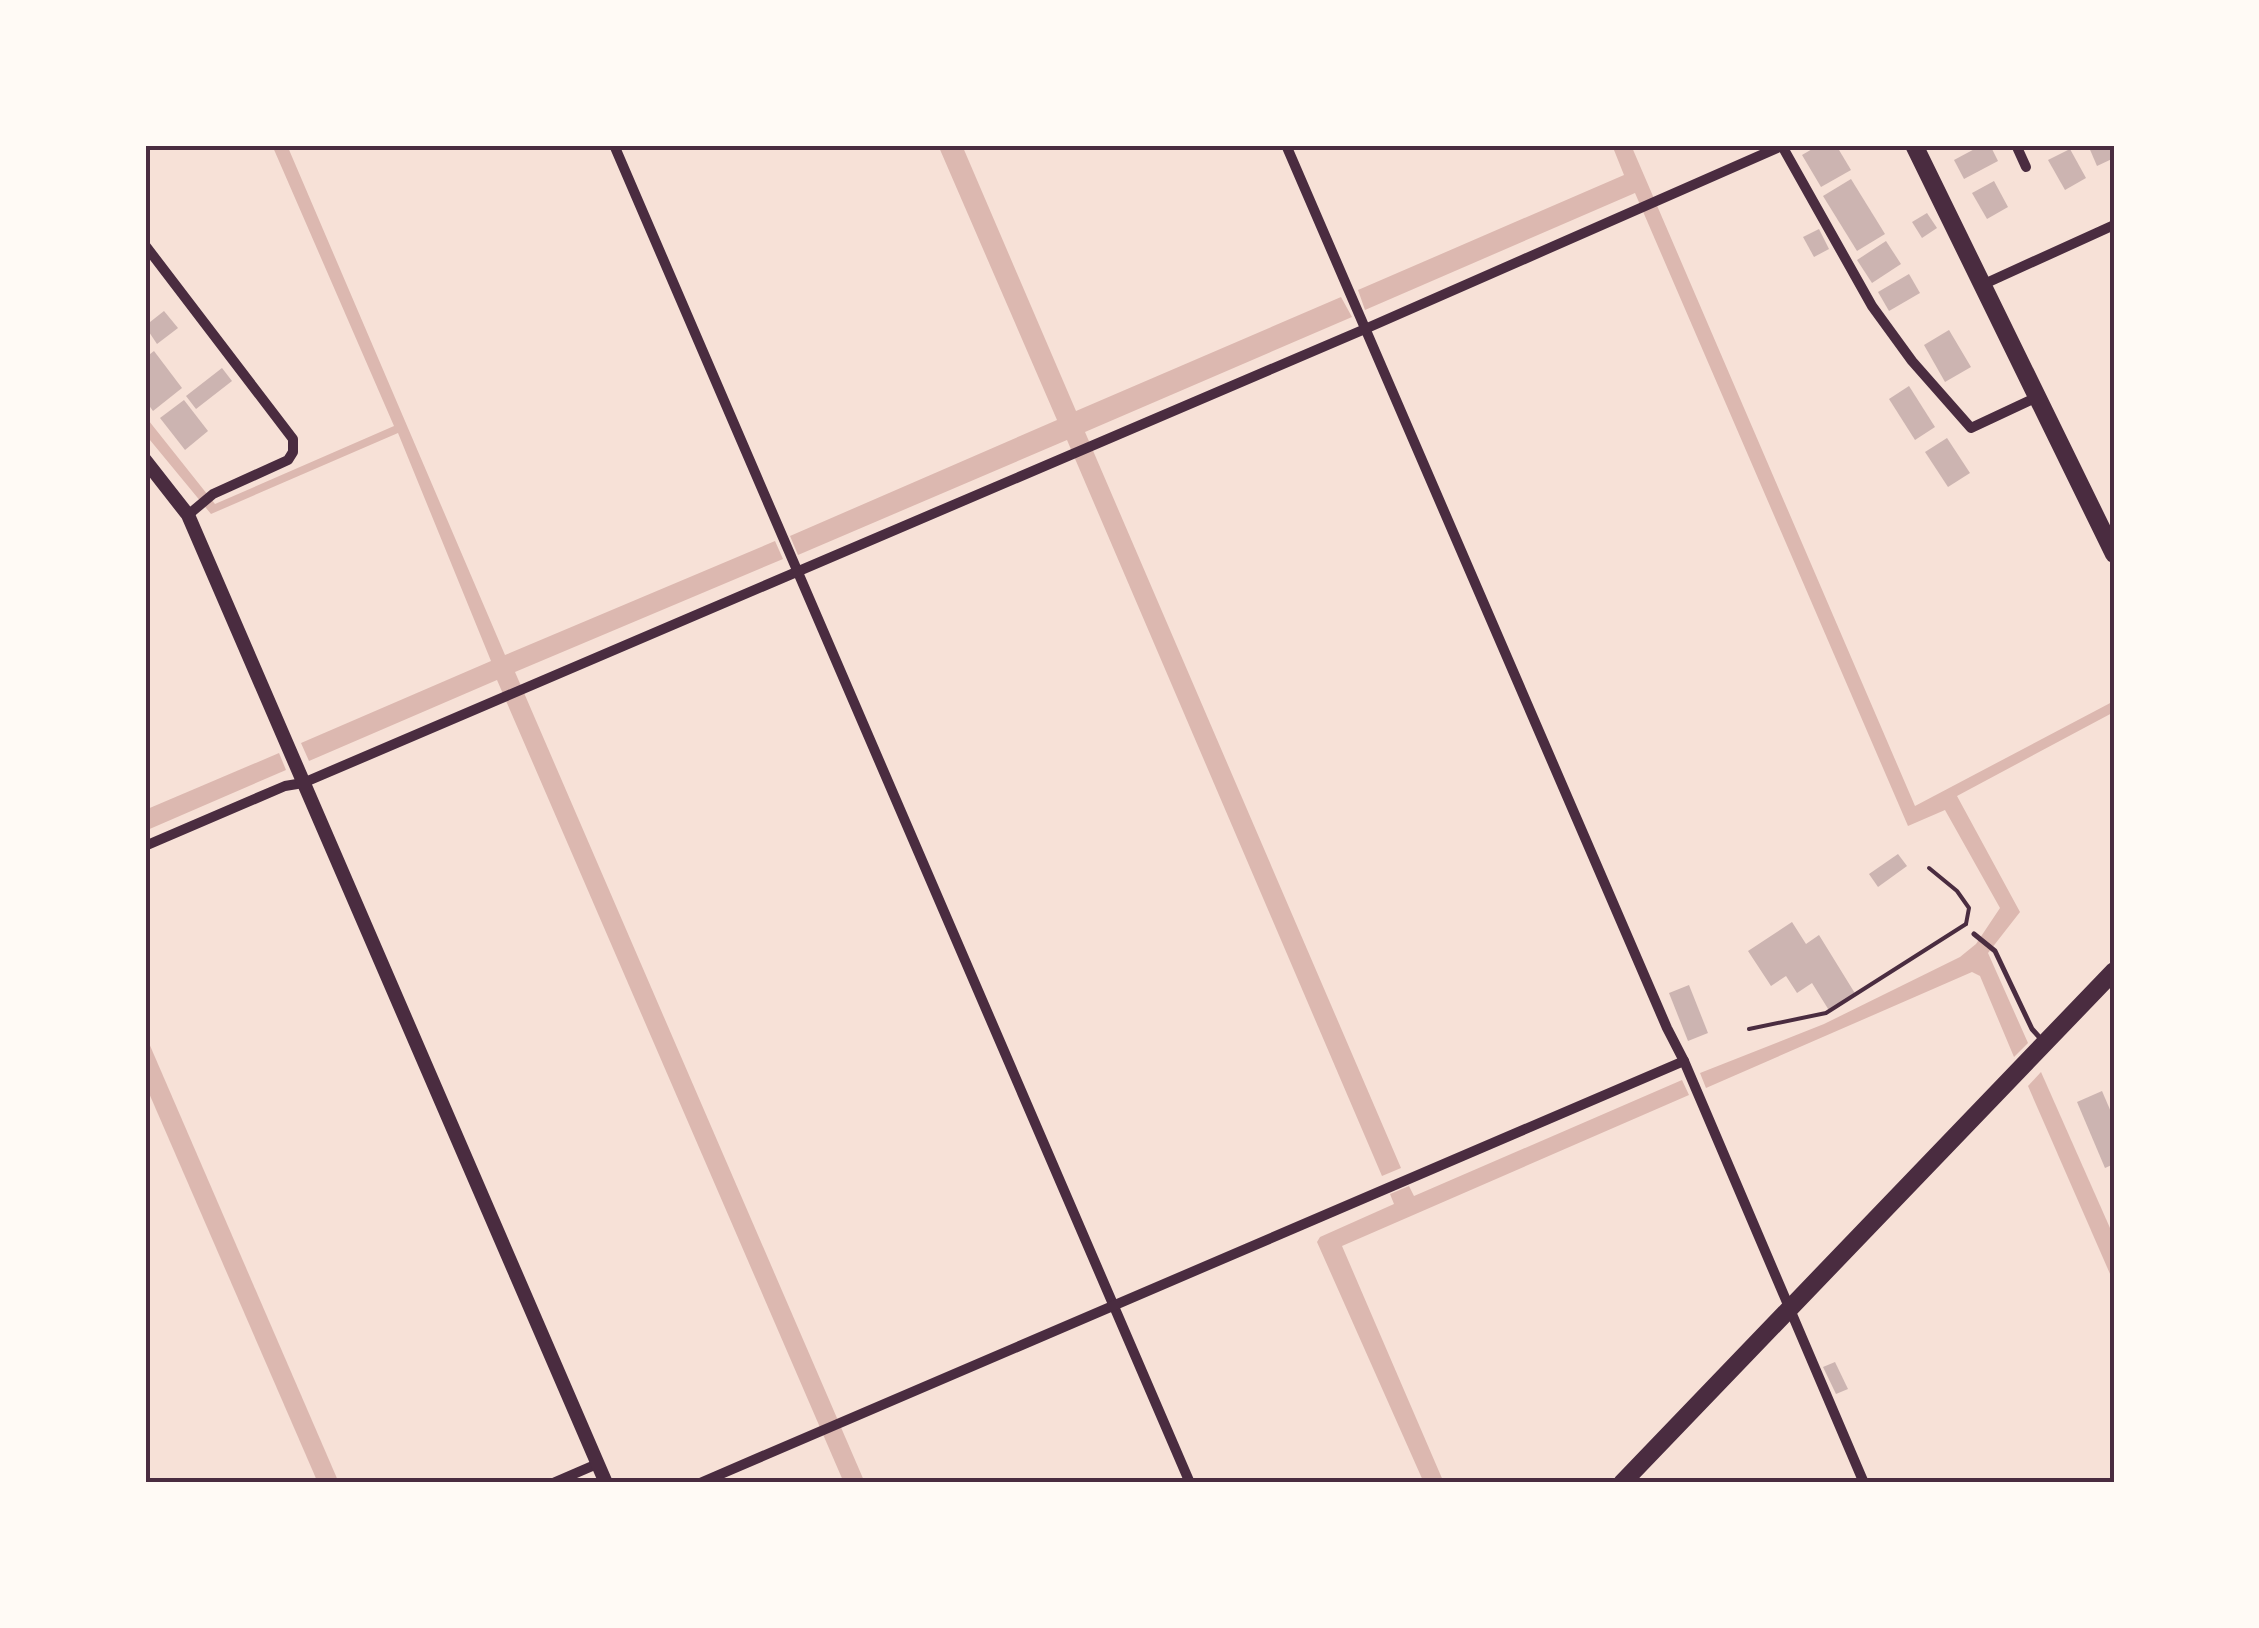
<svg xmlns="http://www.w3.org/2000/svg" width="2259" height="1628" font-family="'Fira Sans Condensed',sans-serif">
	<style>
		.water { fill: #dcb8b0 }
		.building { fill: #ccb4b1 }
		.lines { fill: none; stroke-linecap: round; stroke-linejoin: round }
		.path { stroke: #4a2c40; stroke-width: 4 }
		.service { stroke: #4a2c40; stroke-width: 5 }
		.minor { stroke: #4a2c40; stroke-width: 10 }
		.tertiary { stroke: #4a2c40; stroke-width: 14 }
		.trunk { stroke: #4a2c40; stroke-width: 18 }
		.neatline { fill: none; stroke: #4a2c40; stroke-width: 4 }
	</style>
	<rect width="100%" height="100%" fill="#f7e1d7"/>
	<g class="water">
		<polygon points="272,145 287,145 505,655 775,541 783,559 515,672 865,1483 844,1483 497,680 309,761 301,743 491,661 398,433 211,514 145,434 145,416 215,504 394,426"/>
		<polygon points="938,145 962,145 1076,411 1341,297 1352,317 1085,432 1401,1168 1382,1176 1067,440 798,555 790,536 1057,420"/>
		<polygon points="1612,145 1631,145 1915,806 2114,701 2114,712 1957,796 2020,912 1988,953 2028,1043 2014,1057 1980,976 1972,972 1706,1088 1700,1073 1824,1024 1960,957 1976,944 2000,908 1945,810 1908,826 1635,193 1365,310 1358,290 1624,175"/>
		<polygon points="279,753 286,770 145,831 145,810"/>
		<polygon points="145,1034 339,1483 318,1483 145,1084"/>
		<polygon points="2041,1072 2114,1237 2114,1283 2028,1086"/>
		<polygon points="1682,1080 1689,1095 1342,1246 1444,1483 1424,1483 1317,1242 1320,1237 1394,1204 1390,1194 1409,1186 1414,1196"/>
	</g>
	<g class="building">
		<polygon points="1819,145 1836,145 1851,170 1821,187 1802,155"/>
		<polygon points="1982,145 1990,145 1998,161 1964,179 1954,160"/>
		<polygon points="2088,145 2114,145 2114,158 2097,166"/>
		<polygon points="2070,149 2086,178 2065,190 2048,160"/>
		<polygon points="1851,179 1885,234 1857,251 1823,196"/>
		<polygon points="1994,181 2008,207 1987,219 1972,193"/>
		<polygon points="1927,213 1937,228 1922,238 1912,222"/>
		<polygon points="1819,229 1829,249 1814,257 1803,237"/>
		<polygon points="1886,241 1901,264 1872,283 1857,260"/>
		<polygon points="1909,274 1920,293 1889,311 1878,292"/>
		<polygon points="164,311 178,328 157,344 145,326"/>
		<polygon points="1949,330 1971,367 1945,382 1924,345"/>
		<polygon points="154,351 182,388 153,411 145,400 145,358"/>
		<polygon points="222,368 232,381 196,409 186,396"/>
		<polygon points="1909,386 1935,427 1915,440 1889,399"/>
		<polygon points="184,400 208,431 185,450 160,418"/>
		<polygon points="1947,438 1970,473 1948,487 1925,452"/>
		<polygon points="1898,854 1907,866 1878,887 1869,874"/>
		<polygon points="1792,922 1806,944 1819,935 1856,995 1830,1012 1812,983 1797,993 1786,976 1771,986 1748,951"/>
		<polygon points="1689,985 1708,1033 1688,1041 1669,993"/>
		<polygon points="2102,1091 2114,1119 2114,1164 2105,1168 2077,1102"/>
		<polygon points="1835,1362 1848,1389 1836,1394 1823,1367"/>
	</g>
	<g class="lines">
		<g class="path">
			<polyline points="1929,868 1957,891 1969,908 1966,924"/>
			<polyline points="1749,1029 1826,1013 1966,924"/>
		</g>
		<polyline class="service" points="1974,934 1995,951 2032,1029 2041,1039"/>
		<g class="minor">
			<polyline points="614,145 1190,1483"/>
			<polyline points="1286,145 1667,1028 1684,1061"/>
			<polyline points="2016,145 2026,167"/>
			<polyline points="1782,146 1872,306 1912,361 1971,428 2037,397"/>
			<polyline points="145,245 293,439 293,452 288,460 213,494 188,515"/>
			<polyline points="1982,285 2114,225"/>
			<polyline points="145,846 285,786 303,783 1365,329 1784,145"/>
			<polyline points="553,1483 597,1464"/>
			<polyline points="700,1483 1684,1061 1864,1483"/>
		</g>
		<polyline class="tertiary" points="145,460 188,515 606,1483"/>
		<g class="trunk">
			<polyline points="1914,145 2114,554"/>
			<polyline points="1622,1483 2114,971"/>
		</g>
	</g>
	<rect width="2259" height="1628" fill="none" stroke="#fffaf5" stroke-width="295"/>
	<rect x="148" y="148" width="1964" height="1332" class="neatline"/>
</svg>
